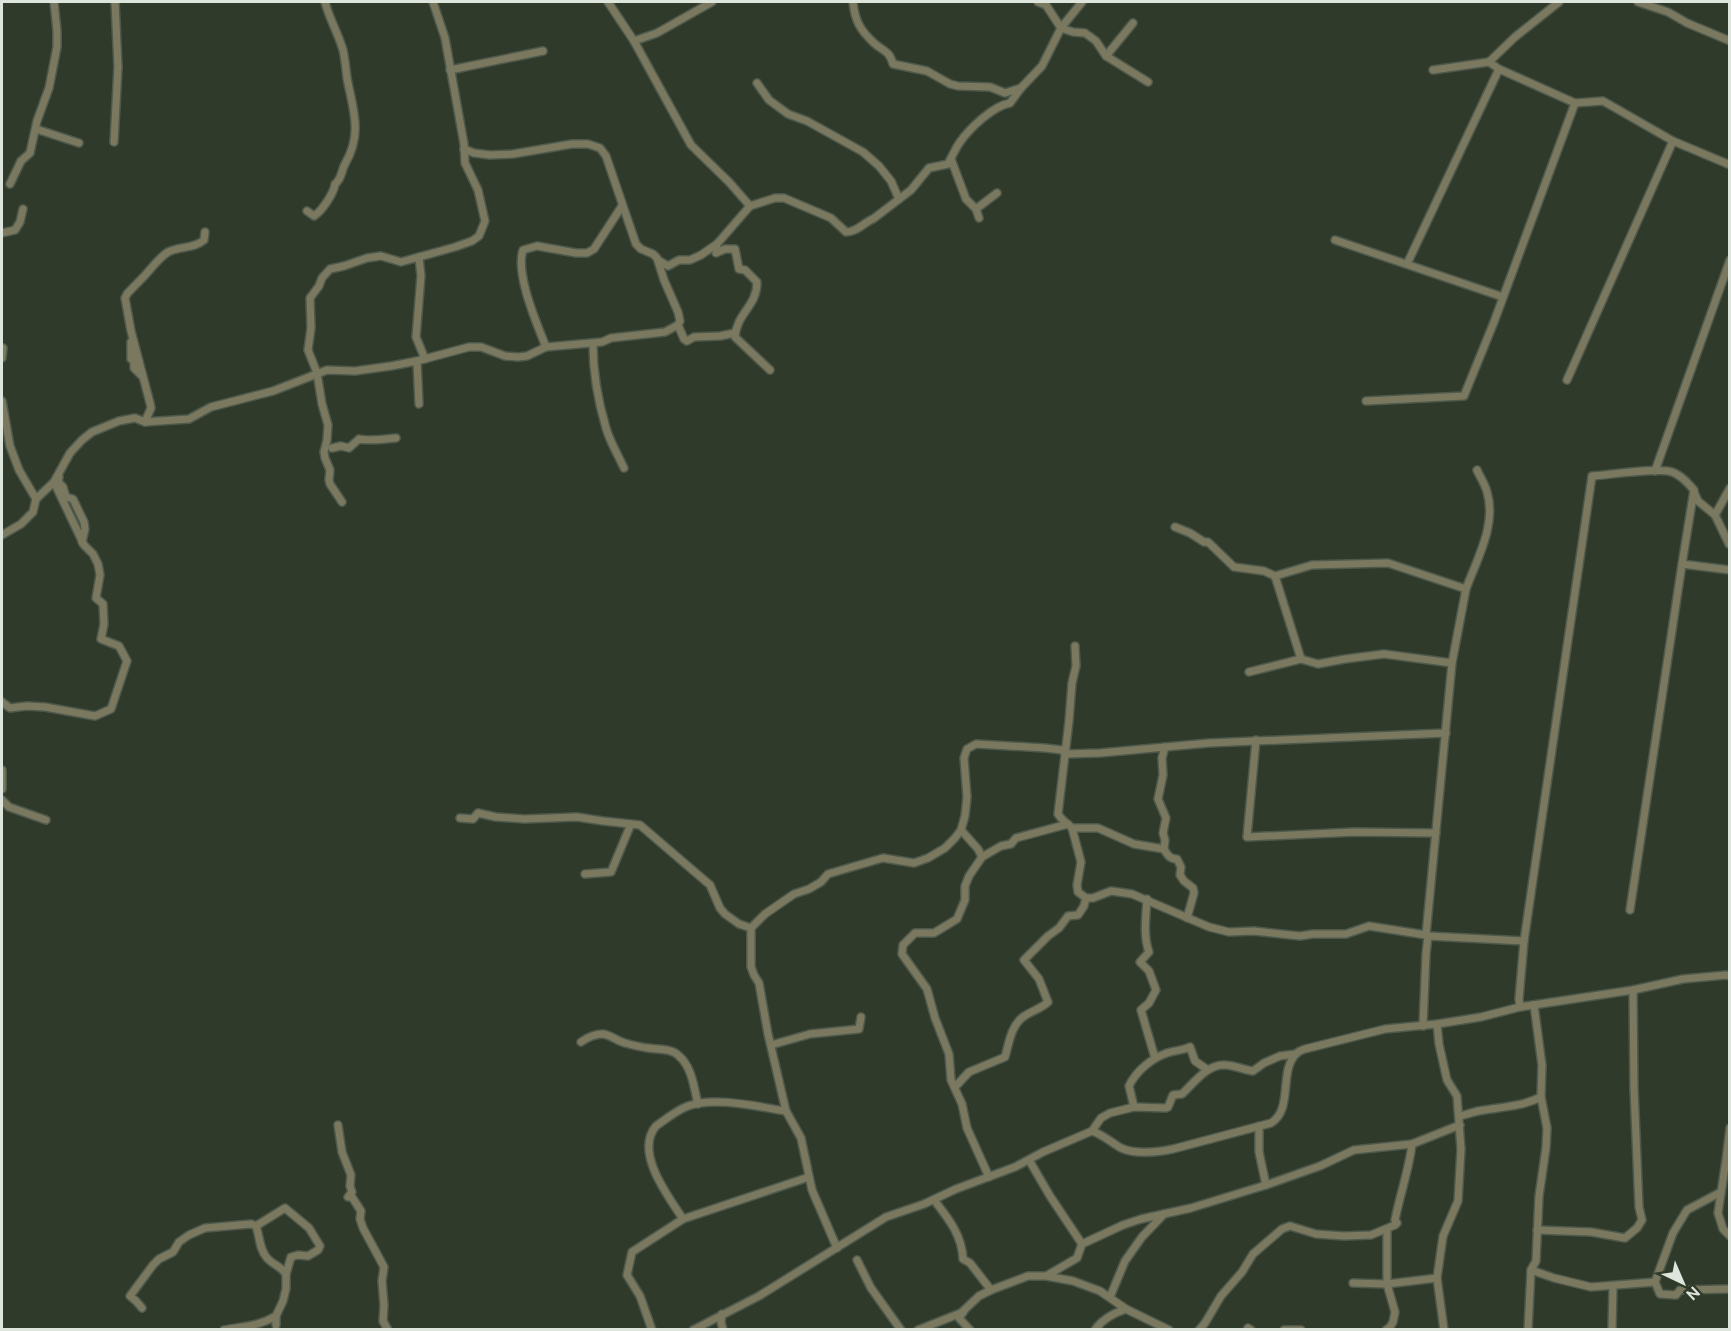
<svg xmlns="http://www.w3.org/2000/svg" width="1731" height="1331" font-family="Ubuntu,sans-serif">
	<style>
		.lines { fill: none; stroke-linecap: round; stroke-linejoin: round }
		.minor-casing { stroke: #4e594b; stroke-width: 10 }
		.minor { stroke: #7a785f; stroke-width: 7 }
	</style>
	<rect width="100%" height="100%" fill="#2f3a2b"/>
	<g class="lines">
		<g class="minor-casing">
			<g id="minor">
				<polyline points="608,2 634,41 691,145 729,182 750,206"/>
				<path d="M853,2C855,21 860,30 874,43C884,52 889,50 893,64L927,71L950,84L958,86L990,87L1005,93L1021,88"/>
				<polyline points="1038,2 1046,5 1061,28 1073,32 1085,33 1096,41 1106,56 1148,82"/>
				<polyline points="1638,2 1668,12 1687,23 1730,41"/>
				<polyline points="634,41 657,33 712,2"/>
				<polyline points="1106,56 1133,23"/>
				<polyline points="1489,62 1515,37 1559,2"/>
				<polyline points="450,70 543,51"/>
				<polyline points="1433,70 1489,62 1499,69 1575,103 1603,101 1673,141"/>
				<polyline points="757,83 769,100 788,114 807,121 863,152 879,166 891,181 899,199"/>
				<polyline points="36,129 79,143"/>
				<polyline points="114,142 118,67 115,2"/>
				<polyline points="464,149 474,153 490,155 513,154 572,144 588,144 600,148 606,156 636,244 641,249 653,254 657,258 664,280 678,312 680,321 678,325 684,339 687,341 694,337 720,336 735,333"/>
				<polyline points="951,159 966,199 976,209 979,218"/>
				<polyline points="10,184 21,161 30,153 37,121 49,88 57,47 57,31 54,2"/>
				<polyline points="976,209 997,193"/>
				<path d="M307,211L314,216C322,211 334,193 335,184C342,179 341,171 345,164C363,133 353,110 347,78C346,69 345,59 343,50C338,33 329,18 325,2"/>
				<polyline points="2,233 15,230 20,222 23,209"/>
				<polyline points="1335,240 1503,297"/>
				<path d="M717,244L716,253L725,249H735L739,269L745,270L757,282C757,307 737,312 735,337L770,370"/>
				<polyline points="419,257 421,276 416,337 425,359"/>
				<path d="M658,260L668,266L679,260H690L701,255L717,244L750,206L775,198H784L831,218L846,232C857,232 863,223 873,219L911,190L929,168L948,164C952,157 955,149 960,142C970,128 993,106 1010,103L1021,88L1042,66L1061,28L1082,2"/>
				<polyline points="1407,264 1499,69"/>
				<polyline points="131,342 131,359 134,360 134,368 141,375"/>
				<path d="M593,344C593,372 598,401 606,428C610,442 618,455 624,468"/>
				<path d="M546,347C537,324 515,274 523,250L537,246L576,253H587L594,249L622,206"/>
				<polyline points="2,358 3,348"/>
				<polyline points="417,361 419,404"/>
				<polyline points="1567,380 1673,141 1730,165"/>
				<polyline points="2,401 10,446 19,470 36,499"/>
				<polyline points="1366,401 1464,396 1494,322 1575,103"/>
				<path d="M145,422L151,408L150,403L131,331L125,298L127,294C133,287 141,280 147,273C154,265 159,258 168,252C179,246 194,249 204,240L205,232"/>
				<path d="M332,448L341,446L349,448L359,439C367,441 387,439 396,438"/>
				<polyline points="1655,471 1730,260"/>
				<polyline points="59,477 58,482 63,487 66,497 73,499 84,522 85,529 82,542"/>
				<polyline points="1694,492 1698,501 1715,515 1729,544"/>
				<polyline points="342,502 330,484 329,480 330,470 325,458 324,452 327,440 328,425 322,404 317,373 308,350 311,328 310,298 319,286 322,278 330,269 344,266 367,258 381,256 401,262 455,247 472,241 479,236 485,221 478,190 465,163 464,144 445,38 433,2"/>
				<polyline points="1715,515 1730,488"/>
				<polyline points="1175,527 1190,533 1204,542 1208,542 1234,567 1264,571 1275,576"/>
				<polyline points="2,535 21,524 33,512 36,499 54,482 70,453 82,440 92,432 119,421 135,418 145,422 189,419 211,407 273,391 327,370 355,371 391,366 417,361 469,347 481,347 505,356 518,357 527,356 546,347 602,342 611,338 665,332 678,325"/>
				<path d="M1466,589C1477,559 1497,524 1487,492C1485,484 1480,477 1477,470"/>
				<path d="M1075,646L1076,666L1072,683L1069,721L1058,814C1062,821 1067,823 1072,828L1081,862L1077,885L1078,892L1086,898H1093L1111,891L1132,894L1209,927L1229,932L1254,931L1300,936L1313,934H1346L1369,926L1426,935"/>
				<polyline points="1301,659 1275,576 1312,565 1388,563 1466,589 1452,663 1426,935 1428,936 1426,954 1423,1026"/>
				<polyline points="1249,672 1301,659 1318,664 1345,659 1384,654 1452,663"/>
				<polyline points="2,702 10,708 27,706 45,707 95,716 111,709 127,661 119,646 101,639 104,624 103,604 96,598 100,575 98,564 93,554 84,545 54,482"/>
				<polyline points="1256,740 1247,837 1355,832 1436,833"/>
				<polyline points="2,770 2,789"/>
				<polyline points="2,800 9,807 46,820"/>
				<polyline points="460,818 473,819 478,813 496,817 524,819 577,817 603,821 640,825 710,885 720,908 725,914 739,924 751,928"/>
				<path d="M1072,828H1098L1134,844L1164,849C1167,855 1170,859 1177,859L1181,867L1180,875L1184,881L1193,888L1194,893L1187,918"/>
				<polyline points="961,830 978,849 982,857"/>
				<polyline points="1164,849 1165,840 1163,833 1166,818 1158,799 1163,775 1162,758 1165,747"/>
				<polyline points="585,874 611,872 631,824"/>
				<path d="M1147,899C1146,916 1143,936 1149,952L1140,962L1149,971L1156,990L1149,1003L1141,1010L1155,1058"/>
				<polyline points="1630,910 1682,564 1730,570"/>
				<polyline points="1428,936 1524,941"/>
				<path d="M1520,1007L1519,999L1524,941L1592,476C1608,475 1659,467 1672,472C1681,475 1688,483 1694,490L1682,564"/>
				<polyline points="1437,1024 1439,1044 1447,1080 1457,1096 1461,1149 1458,1201 1443,1236 1437,1278 1444,1330"/>
				<path d="M581,1042C588,1037 594,1034 603,1034C611,1035 617,1041 625,1043C632,1045 640,1047 648,1048C658,1050 672,1048 679,1056C692,1067 694,1088 698,1104"/>
				<polyline points="771,1045 810,1034 859,1029 861,1017"/>
				<path d="M955,1087L969,1072L1005,1057C1009,1043 1011,1026 1023,1017C1031,1011 1041,1009 1048,1002L1039,979L1024,960L1048,936L1059,928L1068,916L1078,915L1084,906L1086,898"/>
				<path d="M1134,1107L1129,1086C1136,1071 1152,1058 1167,1053C1176,1050 1181,1051 1190,1047L1195,1061L1208,1070"/>
				<path d="M1460,1116C1468,1114 1476,1111 1484,1110C1504,1107 1523,1106 1541,1097"/>
				<polyline points="338,1125 342,1152 351,1175 350,1186 352,1192 348,1197 352,1197 361,1211 360,1219 363,1228 384,1267 382,1281 384,1305 383,1321 388,1330"/>
				<polyline points="1259,1126 1259,1152 1266,1185"/>
				<polyline points="1730,1128 1726,1160 1718,1213 1723,1229 1730,1236"/>
				<path d="M1092,1131C1103,1135 1111,1142 1121,1148C1136,1155 1158,1152 1173,1149L1271,1123C1294,1109 1278,1070 1297,1053C1299,1051 1302,1050 1305,1049L1385,1029L1437,1024L1481,1017L1520,1007L1633,990L1683,979L1726,975L1730,976"/>
				<polyline points="1029,1160 1050,1196 1082,1244"/>
				<polyline points="989,1177 967,1128 962,1104 951,1080 949,1054 935,1018 927,989 902,954 903,945 915,933 934,933 957,919 965,900 965,886 969,876 982,857 1001,846 1011,844 1016,838 1068,824"/>
				<path d="M934,1200C948,1218 962,1235 963,1259L970,1263L991,1290"/>
				<polyline points="683,1219 809,1177"/>
				<path d="M256,1226C260,1237 259,1249 267,1258C273,1265 281,1266 286,1274"/>
				<polyline points="1537,1230 1591,1232 1625,1238 1637,1228 1642,1220 1639,1207 1634,1089 1633,990"/>
				<polyline points="837,1248 812,1190 801,1138 786,1111 768,1034 759,983 754,975 751,967 751,928 765,914 794,894 809,889 821,882 828,874 883,858 914,863 928,858 945,848 955,838 961,830 965,816 967,797 964,758 967,749 976,744 1045,748 1062,750 1065,754 1100,753 1209,743 1446,733"/>
				<polyline points="857,1260 871,1288 901,1330"/>
				<polyline points="1531,1270 1554,1278 1591,1287 1655,1282 1660,1294 1676,1295 1680,1290 1730,1289"/>
				<polyline points="1046,1276 1073,1281 1100,1291 1126,1309 1169,1330"/>
				<polyline points="1655,1282 1673,1233 1687,1210 1721,1192"/>
				<polyline points="1353,1283 1387,1284 1437,1278"/>
				<polyline points="1110,1297 1125,1261 1142,1237 1164,1214"/>
				<polyline points="142,1308 136,1301 130,1296 153,1265 159,1259 173,1252 179,1242 189,1235 205,1228 251,1224 256,1226 285,1208 309,1228 320,1246 318,1250 308,1256 298,1255 291,1257 286,1274 286,1289 283,1301 276,1316 276,1325"/>
				<polyline points="964,1311 959,1318 970,1330"/>
				<polyline points="722,1314 721,1322 723,1330"/>
				<path d="M224,1330C244,1326 257,1327 276,1316"/>
				<path d="M652,1330L640,1296L627,1275L632,1252L683,1219C668,1196 634,1152 656,1126C666,1119 677,1110 688,1106C714,1096 759,1107 786,1111"/>
				<path d="M693,1330L759,1296L886,1217L924,1204L956,1189L1015,1167L1043,1152L1092,1131L1101,1118L1110,1113L1134,1107L1166,1108L1168,1107L1173,1095L1182,1094C1194,1083 1207,1064 1225,1065C1234,1065 1244,1070 1253,1071L1264,1063L1280,1056L1296,1054"/>
				<polyline points="918,1330 961,1313 979,1296 991,1290 1028,1276 1046,1276 1077,1258 1082,1244 1123,1225 1141,1219 1191,1208 1266,1185 1320,1166 1354,1150 1412,1144 1460,1125"/>
				<path d="M1095,1330C1102,1319 1114,1313 1126,1309"/>
				<path d="M1199,1330L1205,1323L1221,1296L1242,1272L1253,1254L1282,1229L1290,1226L1316,1234L1344,1236L1371,1235L1395,1225L1397,1223L1395,1220C1400,1194 1409,1170 1412,1144"/>
				<polyline points="1247,1330 1248,1328 1251,1330"/>
				<polyline points="1284,1330 1301,1330"/>
				<polyline points="1386,1330 1390,1327 1393,1322 1395,1312 1387,1284 1387,1229"/>
				<polyline points="1528,1330 1531,1270 1536,1261 1539,1196 1546,1148 1547,1128 1541,1097 1542,1065 1534,1005"/>
				<polyline points="1612,1330 1613,1286"/>
			</g>
		</g>
		<use href="#minor" class="minor"/>
	</g>
	<rect width="1731" height="1331" fill="none" stroke="#dee5dc" stroke-width="6"/>
	<g transform="translate(1683 1283) rotate(136)" stroke="#2f3a2b" stroke-width="4.5" paint-order="stroke">
	<path d="M0-4.5L10 22L0 15L-10 22Z" fill="#dee5dc"/>
	<text y="-9" font-size="16" font-weight="bold" text-anchor="middle" fill="#dee5dc">N</text>
	</g>
</svg>
